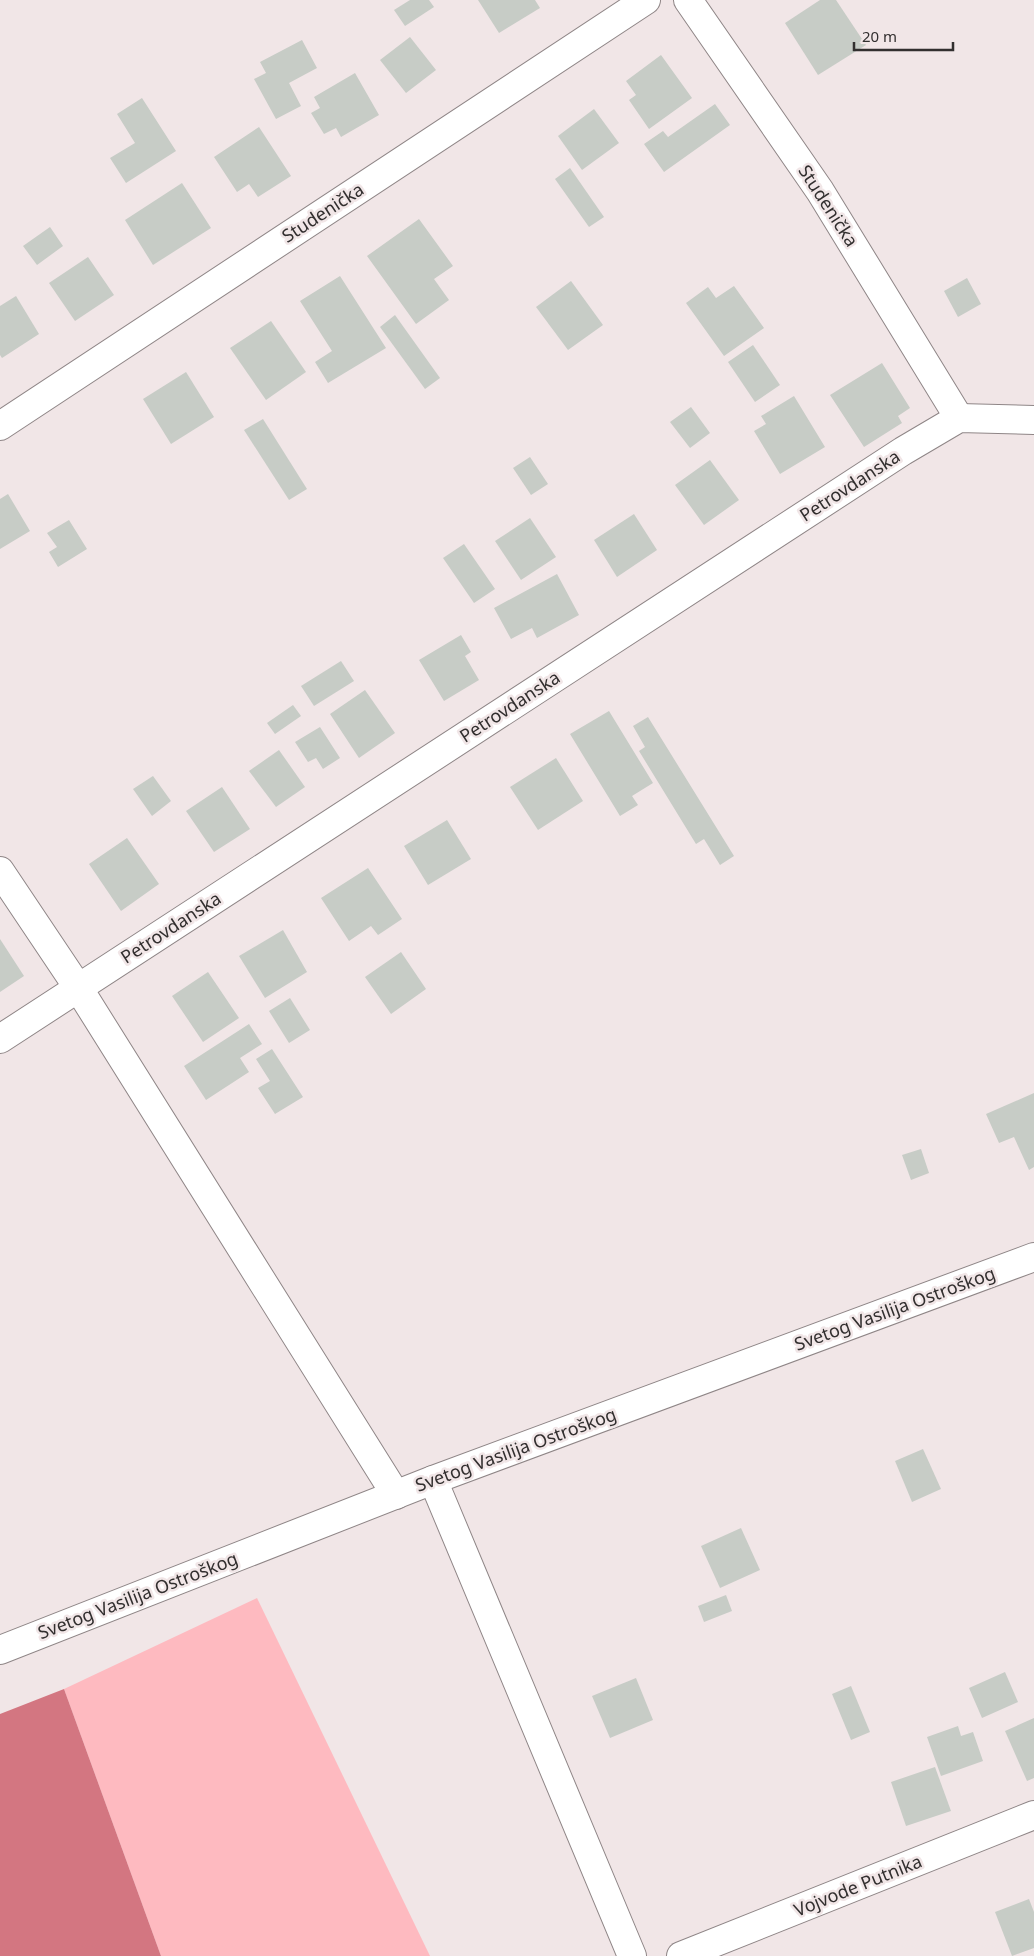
<svg xmlns="http://www.w3.org/2000/svg" width="1034" height="1956" font-family="'Noto Sans',sans-serif">
	<style>
		.green { fill: #febac0 }
		.water { fill: #d37681 }
		.building { fill: #c7ccc6 }
		.lines { fill: none; stroke-linecap: round; stroke-linejoin: round }
		.minor-casing { stroke: #8f8687; stroke-width: 30 }
		.minor { stroke: #fff; stroke-width: 28 }
		.labels { text-anchor: middle; stroke-width: 5; stroke-linejoin: round; paint-order: stroke }
		.street-label { font-size: 18px; fill: #322f2f; stroke: #f1e6e7 }
	</style>
	<rect width="100%" height="100%" fill="#f1e6e7"/>
	<polygon class="green" points="257,1598 430,1956 161,1956 64,1689"/>
	<polygon class="water" points="64,1689 161,1956 0,1956 0,1714"/>
	<g class="building">
		<polygon points="410,0 429,0 434,7 405,26 394,10"/>
		<polygon points="478,0 535,0 540,8 499,33"/>
		<polygon points="820,0 836,0 866,45 818,75 785,23"/>
		<polygon points="410,37 436,70 406,93 380,60"/>
		<polygon points="302,40 317,68 289,83 301,106 276,119 254,79 266,73 260,62"/>
		<polygon points="661,55 692,98 649,129 629,100 636,95 626,81"/>
		<polygon points="355,73 379,115 341,137 336,128 324,134 311,113 320,108 314,97"/>
		<polygon points="142,98 176,151 126,183 110,158 135,143 117,114"/>
		<polygon points="715,104 730,125 664,172 644,144 663,131 668,137"/>
		<polygon points="594,109 619,143 582,170 558,136"/>
		<polygon points="259,127 291,176 258,197 249,184 237,192 214,157"/>
		<polygon points="570,168 604,217 589,227 555,179"/>
		<polygon points="182,183 211,228 153,265 125,220"/>
		<polygon points="419,219 453,266 434,279 449,300 416,324 367,256"/>
		<polygon points="50,227 63,246 37,265 23,246"/>
		<polygon points="88,257 114,295 75,321 49,283"/>
		<polygon points="340,276 386,348 328,383 315,362 332,351 300,301"/>
		<polygon points="967,278 981,304 958,317 944,291"/>
		<polygon points="571,281 603,325 568,350 536,307"/>
		<polygon points="734,286 764,328 724,356 686,303 708,287 716,298"/>
		<polygon points="16,296 39,334 2,358 0,355 0,306"/>
		<polygon points="395,315 440,378 425,389 380,327"/>
		<polygon points="271,321 306,372 266,400 230,348"/>
		<polygon points="753,345 780,385 755,402 728,362"/>
		<polygon points="882,363 910,408 898,416 902,423 864,447 830,395"/>
		<polygon points="186,372 214,417 171,444 143,399"/>
		<polygon points="794,396 825,447 780,474 754,431 766,424 761,416"/>
		<polygon points="691,407 710,433 690,448 670,422"/>
		<polygon points="263,419 307,489 289,500 244,430"/>
		<polygon points="530,457 548,484 531,495 513,468"/>
		<polygon points="710,460 739,500 704,525 675,485"/>
		<polygon points="8,494 30,531 0,549 0,499"/>
		<polygon points="634,514 657,550 617,577 594,540"/>
		<polygon points="530,518 556,557 521,580 495,541"/>
		<polygon points="69,520 87,549 58,567 49,552 57,547 47,533"/>
		<polygon points="464,544 495,589 474,603 443,558"/>
		<polygon points="557,574 579,615 537,638 532,628 511,639 494,608"/>
		<polygon points="461,635 471,652 465,656 479,680 444,701 419,660"/>
		<polygon points="341,661 354,681 314,706 301,686"/>
		<polygon points="365,690 395,733 359,758 330,714"/>
		<polygon points="293,705 301,716 275,734 267,723"/>
		<polygon points="609,711 653,783 632,796 638,805 620,816 570,734"/>
		<polygon points="648,717 734,856 720,865 704,839 696,844 639,751 645,747 633,726"/>
		<polygon points="320,727 340,758 323,769 316,758 308,762 295,742"/>
		<polygon points="279,750 305,787 276,807 249,771"/>
		<polygon points="556,758 583,801 538,830 510,787"/>
		<polygon points="153,776 171,801 152,816 133,789"/>
		<polygon points="222,787 250,829 214,852 186,811"/>
		<polygon points="447,820 471,859 428,885 404,846"/>
		<polygon points="127,838 159,884 121,911 89,864"/>
		<polygon points="368,868 402,919 378,935 371,926 349,941 321,898"/>
		<polygon points="283,930 307,972 265,998 239,956"/>
		<polygon points="0,939 24,976 0,992"/>
		<polygon points="401,952 426,989 391,1014 365,977"/>
		<polygon points="208,972 239,1018 203,1042 172,996"/>
		<polygon points="290,998 310,1030 289,1043 269,1011"/>
		<polygon points="249,1024 262,1044 240,1058 249,1072 206,1100 184,1066"/>
		<polygon points="272,1049 303,1097 275,1114 258,1088 270,1081 256,1059"/>
		<polygon points="1034,1093 1034,1167 1029,1170 1014,1137 999,1143 986,1114"/>
		<polygon points="921,1149 929,1173 911,1180 902,1155"/>
		<polygon points="923,1449 941,1489 912,1502 895,1461"/>
		<polygon points="741,1528 760,1570 720,1588 701,1546"/>
		<polygon points="726,1595 732,1611 704,1622 698,1606"/>
		<polygon points="1005,1672 1018,1702 982,1718 969,1688"/>
		<polygon points="636,1678 653,1720 610,1738 592,1696"/>
		<polygon points="851,1686 870,1732 851,1740 832,1694"/>
		<polygon points="1034,1718 1034,1778 1027,1781 1005,1731"/>
		<polygon points="958,1726 961,1736 973,1732 983,1761 941,1776 927,1737"/>
		<polygon points="935,1767 951,1811 906,1826 891,1782"/>
		<polygon points="1029,1899 1034,1912 1034,1948 1012,1956 995,1912"/>
	</g>
	<g class="lines">
		<g class="minor-casing">
			<g id="minor">
				<polyline points="688,0 820,191 959,418"/>
				<polyline points="0,426 646,0"/>
				<polyline points="0,871 79,989 396,1495"/>
				<polyline points="0,1039 903,451 959,418 1034,420"/>
				<polyline points="433,1480 632,1956"/>
				<polyline points="0,1650 433,1480 1034,1257"/>
				<polyline points="681,1956 1034,1815"/>
			</g>
		</g>
		<use href="#minor" class="minor"/>
	</g>
	<g class="labels">
		<g class="street-label">
			<text transform="translate(828 206) rotate(57)" y="6">Studenička</text>
			<text transform="translate(323 213) rotate(-33)" y="6">Studenička</text>
			<text transform="translate(850 486) rotate(-33)" y="6">Petrovdanska</text>
			<text transform="translate(510 707) rotate(-33)" y="6">Petrovdanska</text>
			<text transform="translate(171 928) rotate(-33)" y="6">Petrovdanska</text>
			<text transform="translate(895 1309) rotate(-20)" y="6">Svetog Vasilija Ostroškog</text>
			<text transform="translate(516 1450) rotate(-20)" y="6">Svetog Vasilija Ostroškog</text>
			<text transform="translate(138 1596) rotate(-21)" y="6">Svetog Vasilija Ostroškog</text>
			<text transform="translate(858 1886) rotate(-22)" y="6">Vojvode Putnika</text>
		</g>
	</g>
	<path d="M854 42v8h99v-8" fill="none" stroke="#322f2f" stroke-width="2.5"/>
	<text x="862" y="42" font-size="15" fill="#322f2f" stroke="#f1e6e7" stroke-width="4" paint-order="stroke">20 m</text>
</svg>
